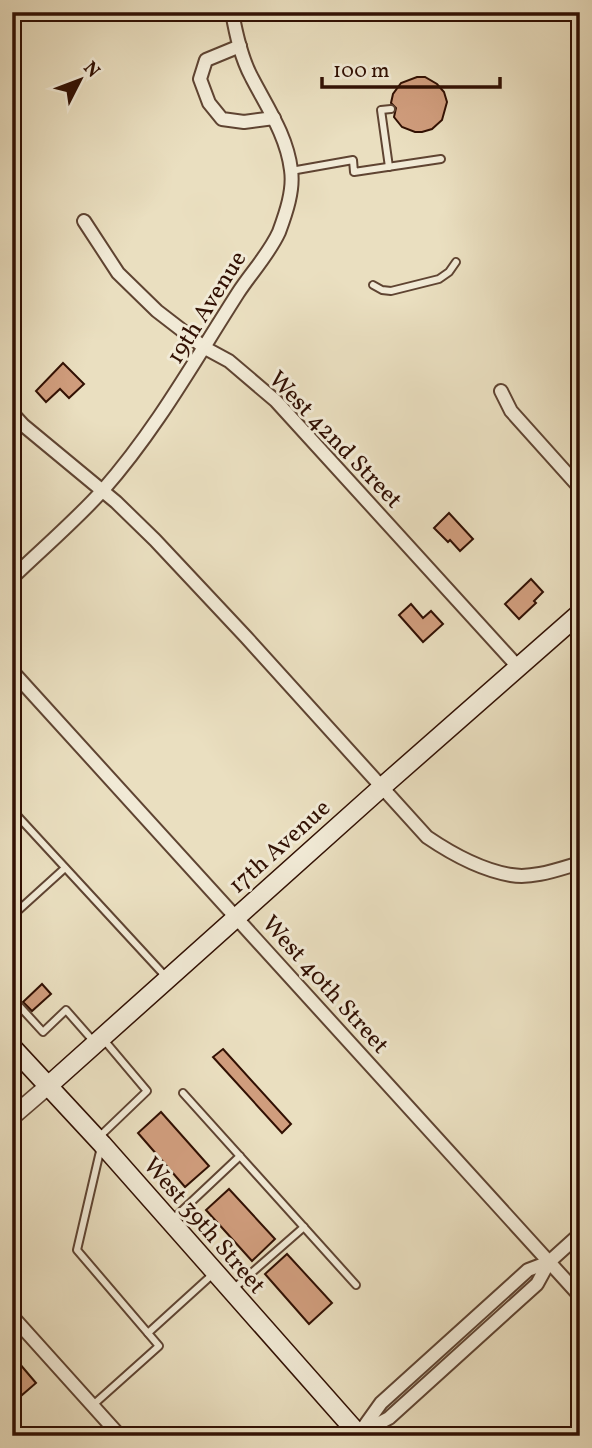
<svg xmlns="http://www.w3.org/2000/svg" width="592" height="1448" font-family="Vollkorn,serif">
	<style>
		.building { fill: #d09d7d; stroke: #311003; stroke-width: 2 }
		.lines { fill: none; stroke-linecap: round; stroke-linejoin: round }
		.service-casing { stroke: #5f4432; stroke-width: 10 }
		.minor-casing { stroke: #5f4432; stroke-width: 16 }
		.tertiary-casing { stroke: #5f4432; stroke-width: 19 }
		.secondary-casing { stroke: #311003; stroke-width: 21 }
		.service { stroke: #f1ead6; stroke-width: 6 }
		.minor { stroke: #f1ead6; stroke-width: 12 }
		.tertiary { stroke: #f1ead6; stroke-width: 16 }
		.secondary { stroke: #f1ead6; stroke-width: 18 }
		.labels { text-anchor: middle; stroke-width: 6; stroke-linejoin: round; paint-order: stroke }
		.street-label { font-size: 24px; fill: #311003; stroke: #f1ead6 }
	</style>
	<rect width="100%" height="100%" fill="#eadfc0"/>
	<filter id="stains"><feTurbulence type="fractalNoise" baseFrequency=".00286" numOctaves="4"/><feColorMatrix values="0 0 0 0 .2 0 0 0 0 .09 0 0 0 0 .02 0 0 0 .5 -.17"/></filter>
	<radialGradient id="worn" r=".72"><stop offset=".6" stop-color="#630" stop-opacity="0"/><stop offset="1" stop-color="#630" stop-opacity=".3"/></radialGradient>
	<g class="building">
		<polygon points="417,77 425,77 437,84 444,92 447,102 442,120 432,129 422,132 415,132 402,127 394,117 396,108 391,103 393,94 401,83"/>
		<polygon points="63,363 84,384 69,398 60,389 46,402 36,391"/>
		<polygon points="449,513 473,539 460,551 450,540 448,542 434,528"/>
		<polygon points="531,579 543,592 534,601 536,603 519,619 505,604"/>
		<polygon points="411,604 423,618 431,611 443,624 423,642 399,615"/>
		<polygon points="42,984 51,994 32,1011 23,1002"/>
		<polygon points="223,1049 291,1124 282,1133 213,1057"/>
		<polygon points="161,1112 209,1166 185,1187 138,1133"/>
		<polygon points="229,1189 275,1239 252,1261 206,1210"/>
		<polygon points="287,1254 332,1303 309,1324 265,1274"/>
		<polygon points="19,1363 36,1383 22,1395 12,1384 12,1368"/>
	</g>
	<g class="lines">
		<g class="service-casing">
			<g id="service">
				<polyline points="389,167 381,110 391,109"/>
				<polyline points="291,171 353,160 354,172 441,159"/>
				<polyline points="373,285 382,290 391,291 439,279 449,272 456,262"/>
				<polyline points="12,810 167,978"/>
				<polyline points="12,916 65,868"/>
				<polyline points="12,985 17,990 12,994"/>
				<polyline points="12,998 43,1032 66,1010 95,1043"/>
				<polyline points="183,1093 356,1285"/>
				<polyline points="98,1138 147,1091 104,1040"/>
				<polyline points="171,1221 240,1156"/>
				<polyline points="232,1290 304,1227"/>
				<polyline points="148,1333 213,1274"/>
				<polyline points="93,1405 159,1346 77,1250 101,1147"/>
			</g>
		</g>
		<g class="minor-casing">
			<g id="minor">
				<polyline points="240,46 206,60 200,79 209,103 222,119 244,122 274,118"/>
				<polyline points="84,221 118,273 157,311 205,348 229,361 276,401 519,668"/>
				<polyline points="501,391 511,411 580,488"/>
				<path d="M12,413L23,425L116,502L155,540L246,637L427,837C452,854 481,870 511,875C533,879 559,869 580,863"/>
				<path d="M12,578C42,549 75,521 103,490C156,430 195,360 238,293C251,273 269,254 279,232C286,213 294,190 291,170C287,136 267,107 252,78C241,58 236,34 232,12"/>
				<polyline points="12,671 580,1296"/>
				<polyline points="12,1316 120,1436"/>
				<polyline points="361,1431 381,1403 528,1270 549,1262"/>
				<polyline points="359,1434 389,1418 537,1284 549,1262 580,1234"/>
			</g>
		</g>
		<g class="tertiary-casing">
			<polyline id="tertiary" points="12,1117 48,1086"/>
		</g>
		<g class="secondary-casing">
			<g id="secondary">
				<polyline points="12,1047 102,1144 360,1436"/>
				<polyline points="48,1086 382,787 580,613"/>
			</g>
		</g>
		<use href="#service" class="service"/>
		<use href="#minor" class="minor"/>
		<use href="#tertiary" class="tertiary"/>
		<use href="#secondary" class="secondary"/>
	</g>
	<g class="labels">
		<g class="street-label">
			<text transform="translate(206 307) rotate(-58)" y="8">19th Avenue</text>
			<text transform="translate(336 439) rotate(46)" y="8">West 42nd Street</text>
			<text transform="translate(279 846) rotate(-42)" y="8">17th Avenue</text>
			<text transform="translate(326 984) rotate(48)" y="8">West 40th Street</text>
			<text transform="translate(205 1225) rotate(49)" y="8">West 39th Street</text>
		</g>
	</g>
	<rect width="592" height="1448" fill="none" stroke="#eadfc0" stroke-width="42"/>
	<rect x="14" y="14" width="564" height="1420" fill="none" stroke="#311003" stroke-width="3.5"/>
	<rect x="21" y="21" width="550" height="1406" fill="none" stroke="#311003" stroke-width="2"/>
	<g transform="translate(80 80) rotate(48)" stroke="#f1ead6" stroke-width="5" paint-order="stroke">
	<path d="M0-5L12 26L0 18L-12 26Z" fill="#311003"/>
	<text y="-10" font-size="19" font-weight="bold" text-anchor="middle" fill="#311003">N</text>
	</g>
	<path d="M322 77v10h178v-10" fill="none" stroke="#311003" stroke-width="3.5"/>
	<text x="333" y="77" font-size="21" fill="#311003" stroke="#f1ead6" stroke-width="5" paint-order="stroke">100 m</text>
	<rect width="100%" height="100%" filter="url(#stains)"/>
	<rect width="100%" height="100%" fill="url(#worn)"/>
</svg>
